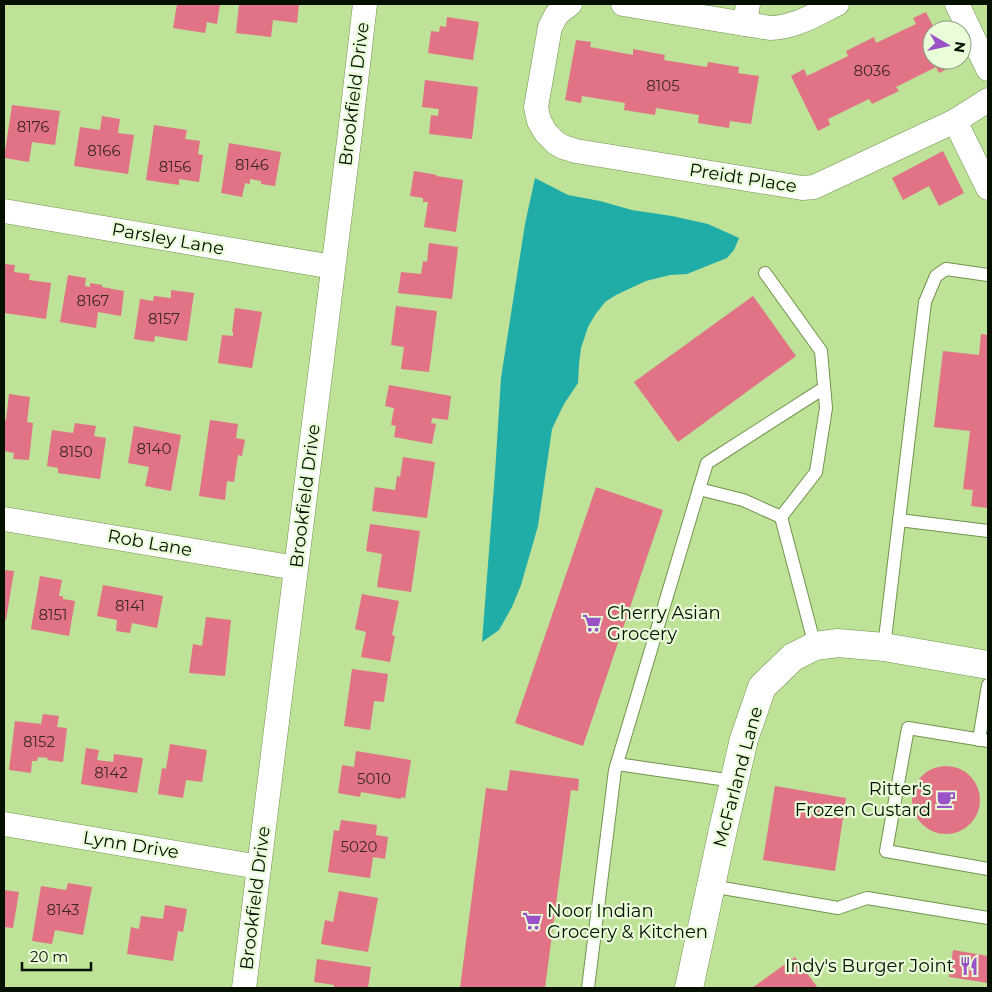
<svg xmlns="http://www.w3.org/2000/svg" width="992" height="992" font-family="Montserrat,sans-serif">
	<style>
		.water { fill: #21ada7 }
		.building { fill: #e27387 }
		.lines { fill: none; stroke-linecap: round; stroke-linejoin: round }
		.service-casing { stroke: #72944d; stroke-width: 14 }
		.minor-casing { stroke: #72944d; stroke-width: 25 }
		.tertiary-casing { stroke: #72944d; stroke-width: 29 }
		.service { stroke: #fff; stroke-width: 12 }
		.minor { stroke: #fff; stroke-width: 24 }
		.tertiary { stroke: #fff; stroke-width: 28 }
		.labels { text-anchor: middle; stroke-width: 4.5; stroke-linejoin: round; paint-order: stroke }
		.number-label { font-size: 15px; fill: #3c2922 }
		.street-label { font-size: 18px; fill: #051000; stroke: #e9fdd8 }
		.poi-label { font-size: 18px; fill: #051000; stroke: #e9fdd8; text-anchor: start }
	</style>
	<rect width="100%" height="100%" fill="#bde298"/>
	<polygon class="water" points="535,178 568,195 600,201 632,210 672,216 708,224 739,238 734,250 727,258 687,274 670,275 646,281 616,295 605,302 595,315 588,327 581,348 579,364 578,383 564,404 552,429 538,526 521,585 512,607 499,630 482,642 495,473 501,378 525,224"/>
	<g class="building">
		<polygon points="177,4 220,4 217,24 207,22 205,33 173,28"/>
		<polygon points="239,4 299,4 297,23 273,20 271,37 236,33"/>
		<polygon points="926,12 935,30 932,30 932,60 950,60 953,66 939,73 936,67 896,87 899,91 872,104 869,99 828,119 830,125 818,131 791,76 804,69 807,76 848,56 846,51 874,37 876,43 916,24 913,18"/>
		<polygon points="447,17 479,22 473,60 428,53 431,31 439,32 440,26 446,27"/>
		<polygon points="576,40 591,42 590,47 633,55 633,49 665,55 664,60 707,67 708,62 739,67 738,73 759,76 751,124 730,121 729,128 698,123 699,115 656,108 655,115 624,110 625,103 582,96 581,103 565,100"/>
		<polygon points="425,80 478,87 472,139 429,134 431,115 438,116 439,109 422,107"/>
		<polygon points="12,105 60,111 55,145 32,142 29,162 4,158"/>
		<polygon points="102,116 120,119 118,133 134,135 128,174 74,166 80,127 100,130"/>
		<polygon points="154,125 187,130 185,139 200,141 198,154 203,155 199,182 179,179 179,185 146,180"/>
		<polygon points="229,143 281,152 275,186 261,184 261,181 250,179 250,184 245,183 242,197 221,193"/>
		<polygon points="943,151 964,193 939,206 929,186 903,200 892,178"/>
		<polygon points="414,171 437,175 436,176 463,180 456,232 424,227 428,202 423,202 423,198 410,196"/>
		<polygon points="429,243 458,247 452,299 398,293 401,272 421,274 423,261 427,262"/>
		<polygon points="4,264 15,265 14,272 30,274 29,280 51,283 46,319 4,313"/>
		<polygon points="68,275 86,278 85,286 90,287 90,283 102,285 102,287 124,291 121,316 98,312 96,328 60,322"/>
		<polygon points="171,290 194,293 187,341 155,336 154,342 134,339 140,299 153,301 154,296 171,298"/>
		<polygon points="753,296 796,356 678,442 634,382"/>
		<polygon points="396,306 437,311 429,372 401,369 404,347 391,345"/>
		<polygon points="235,308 262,312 252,368 218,363 222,335 233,336 233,332 232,332"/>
		<polygon points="981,334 988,335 988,508 971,506 973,490 963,489 970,431 934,427 943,351 979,355"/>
		<polygon points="389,385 451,396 448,420 432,418 431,423 436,424 432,444 394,437 396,426 391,425 394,408 385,406"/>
		<polygon points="9,394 30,397 27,422 33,423 29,460 13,459 14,453 4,451 4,419 6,420"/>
		<polygon points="210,420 238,424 236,438 245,440 242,456 238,455 234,482 227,481 225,500 199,496"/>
		<polygon points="75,423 96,426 94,436 106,438 100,479 58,473 58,468 47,466 52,430 73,433"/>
		<polygon points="134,426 181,435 171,491 145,486 149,467 128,463"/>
		<polygon points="403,457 435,462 427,518 372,511 375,487 395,490 397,476 400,477"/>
		<polygon points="596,487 663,510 583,746 515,723"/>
		<polygon points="370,524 420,531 411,592 377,587 382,554 366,551"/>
		<polygon points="4,570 14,571 6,620 4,620"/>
		<polygon points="40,576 62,580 59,596 63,596 63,599 75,601 69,636 31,629"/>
		<polygon points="103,585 163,596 157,628 132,623 130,633 116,631 117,620 97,616"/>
		<polygon points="362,594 399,601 392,635 395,636 390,662 361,657 366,632 355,629"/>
		<polygon points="206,617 231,620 225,676 189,673 193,644 202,646"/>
		<polygon points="352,669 388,674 384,702 374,701 370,730 344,726"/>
		<polygon points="43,714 59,716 57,727 67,728 63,762 47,760 48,758 38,757 37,761 32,761 31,773 9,770 15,721 41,724"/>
		<polygon points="170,744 207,750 202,782 186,780 183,798 158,794 162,768 166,769"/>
		<polygon points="86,748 99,750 97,760 113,762 114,754 143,758 137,793 81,784"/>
		<polygon points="356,751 411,760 405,798 401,797 401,799 361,792 360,797 338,793 342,765 354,767"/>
		<circle cx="946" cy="800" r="34"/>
		<polygon points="510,770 579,779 578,791 571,790 545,988 460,988 486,788 507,791"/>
		<polygon points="775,786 846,798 835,871 763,860"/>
		<polygon points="341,820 377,825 376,835 388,837 385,859 373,857 370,878 328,872 334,830 339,831"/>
		<polygon points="68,883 92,887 83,935 55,930 52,944 32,941 41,886 66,890"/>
		<polygon points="4,890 19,892 13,928 4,927"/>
		<polygon points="339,891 378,898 368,952 321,944 325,920 333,922"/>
		<polygon points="165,905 187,909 183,932 178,931 173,961 127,954 131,927 139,929 141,916 163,919"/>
		<polygon points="953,950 988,956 988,983 949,977"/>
		<polygon points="795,957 818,988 752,988"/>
		<polygon points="317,959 371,967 368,988 334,988 334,985 314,982"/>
	</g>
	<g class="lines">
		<g class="service-casing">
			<g id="service">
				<polyline points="765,273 821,351 826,408 816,472 781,517"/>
				<polyline points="699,489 707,463 824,388"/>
				<polyline points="899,520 988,531"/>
				<polyline points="884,647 925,302 936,276 946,269 988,275"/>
				<polyline points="979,740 988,685"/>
				<polyline points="988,741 908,728 886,851 988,869"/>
				<polyline points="617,764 734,781"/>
				<polyline points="711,886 838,908 867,898 988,918"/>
				<polyline points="588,988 615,770 699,489 743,500 781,517 815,646"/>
			</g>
		</g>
		<g class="minor-casing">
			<g id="minor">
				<polyline points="570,4 557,14 550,27 536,107 539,121 546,133 556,143 563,147 576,151 802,188 814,187 955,121 988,100"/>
				<path d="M623,4L770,28C794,28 816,14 837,4"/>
				<polyline points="957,4 988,69"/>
				<polyline points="745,24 748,4"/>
				<polyline points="955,121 988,188"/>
				<polyline points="4,211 333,267"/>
				<polyline points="4,519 296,568"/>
				<polyline points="4,824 259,867"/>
				<polyline points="244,988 350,133 365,4"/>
			</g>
		</g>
		<g class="tertiary-casing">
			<polyline id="tertiary" points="689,988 724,825 744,739 762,687 793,657 815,646 838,643 884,647 988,665"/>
		</g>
		<use href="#service" class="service"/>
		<use href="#minor" class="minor"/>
		<use href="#tertiary" class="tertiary"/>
	</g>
	<defs>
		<g id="supermarket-bare" transform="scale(1.5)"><path d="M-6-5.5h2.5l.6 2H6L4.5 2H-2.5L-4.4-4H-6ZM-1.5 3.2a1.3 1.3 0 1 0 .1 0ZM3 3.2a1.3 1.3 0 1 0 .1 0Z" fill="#9a53c7" stroke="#e9fdd8" stroke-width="2.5" paint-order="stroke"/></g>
		<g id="cafe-bare" transform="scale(1.5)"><path d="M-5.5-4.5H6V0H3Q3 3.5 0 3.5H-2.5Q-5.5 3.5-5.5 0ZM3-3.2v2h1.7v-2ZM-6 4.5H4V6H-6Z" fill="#9a53c7" stroke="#e9fdd8" stroke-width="2.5" paint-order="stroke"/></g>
		<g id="restaurant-bare" transform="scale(1.5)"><path d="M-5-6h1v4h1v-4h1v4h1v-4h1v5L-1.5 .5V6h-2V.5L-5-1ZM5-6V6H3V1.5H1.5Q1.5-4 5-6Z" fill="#9a53c7" stroke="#e9fdd8" stroke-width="2.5" paint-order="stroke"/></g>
	</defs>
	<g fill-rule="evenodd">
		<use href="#supermarket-bare" x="592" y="623"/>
		<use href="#cafe-bare" x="946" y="799"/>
		<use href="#supermarket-bare" x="532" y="921"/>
		<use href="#restaurant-bare" x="969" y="966"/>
	</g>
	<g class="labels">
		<g class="number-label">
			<text x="872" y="76">8036</text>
			<text x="663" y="91">8105</text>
			<text x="33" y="132">8176</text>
			<text x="104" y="156">8166</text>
			<text x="252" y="170">8146</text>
			<text x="175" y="172">8156</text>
			<text x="93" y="306">8167</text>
			<text x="164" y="324">8157</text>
			<text x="154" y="454">8140</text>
			<text x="76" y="457">8150</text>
			<text x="130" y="611">8141</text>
			<text x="53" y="620">8151</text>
			<text x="39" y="747">8152</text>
			<text x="111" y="778">8142</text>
			<text x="374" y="784">5010</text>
			<text x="359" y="852">5020</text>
			<text x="63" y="915">8143</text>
		</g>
		<g class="street-label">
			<text transform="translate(354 94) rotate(-83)" y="6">Brookfield Drive</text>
			<text transform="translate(743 178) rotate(9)" y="6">Preidt Place</text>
			<text transform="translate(168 239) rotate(10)" y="6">Parsley Lane</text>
			<text transform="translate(305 496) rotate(-83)" y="6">Brookfield Drive</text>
			<text transform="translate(150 543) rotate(10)" y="6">Rob Lane</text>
			<text transform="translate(738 777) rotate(-75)" y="6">McFarland Lane</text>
			<text transform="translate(131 845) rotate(9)" y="6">Lynn Drive</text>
			<text transform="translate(255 898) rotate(-83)" y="6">Brookfield Drive</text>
		</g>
		<g class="poi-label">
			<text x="607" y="619">Cherry Asian<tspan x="607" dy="21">Grocery</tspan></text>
			<text x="931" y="795" text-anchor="end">Ritter's<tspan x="931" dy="21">Frozen Custard</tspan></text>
			<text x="547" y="917">Noor Indian<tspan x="547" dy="21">Grocery &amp; Kitchen</tspan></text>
			<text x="954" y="972" text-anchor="end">Indy's Burger Joint</text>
		</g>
	</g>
	<rect width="992" height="992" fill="none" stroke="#051000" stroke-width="10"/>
	<g transform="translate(947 45) rotate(99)"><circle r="24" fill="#e9fdd8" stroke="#8e9e82"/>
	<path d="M0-4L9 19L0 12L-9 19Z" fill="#9a53c7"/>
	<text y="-8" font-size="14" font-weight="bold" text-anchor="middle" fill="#051000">N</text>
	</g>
	<path d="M22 962v8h69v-8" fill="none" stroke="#051000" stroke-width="2.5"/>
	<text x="30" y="962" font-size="15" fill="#051000" stroke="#e9fdd8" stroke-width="4" paint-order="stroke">20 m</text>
</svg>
